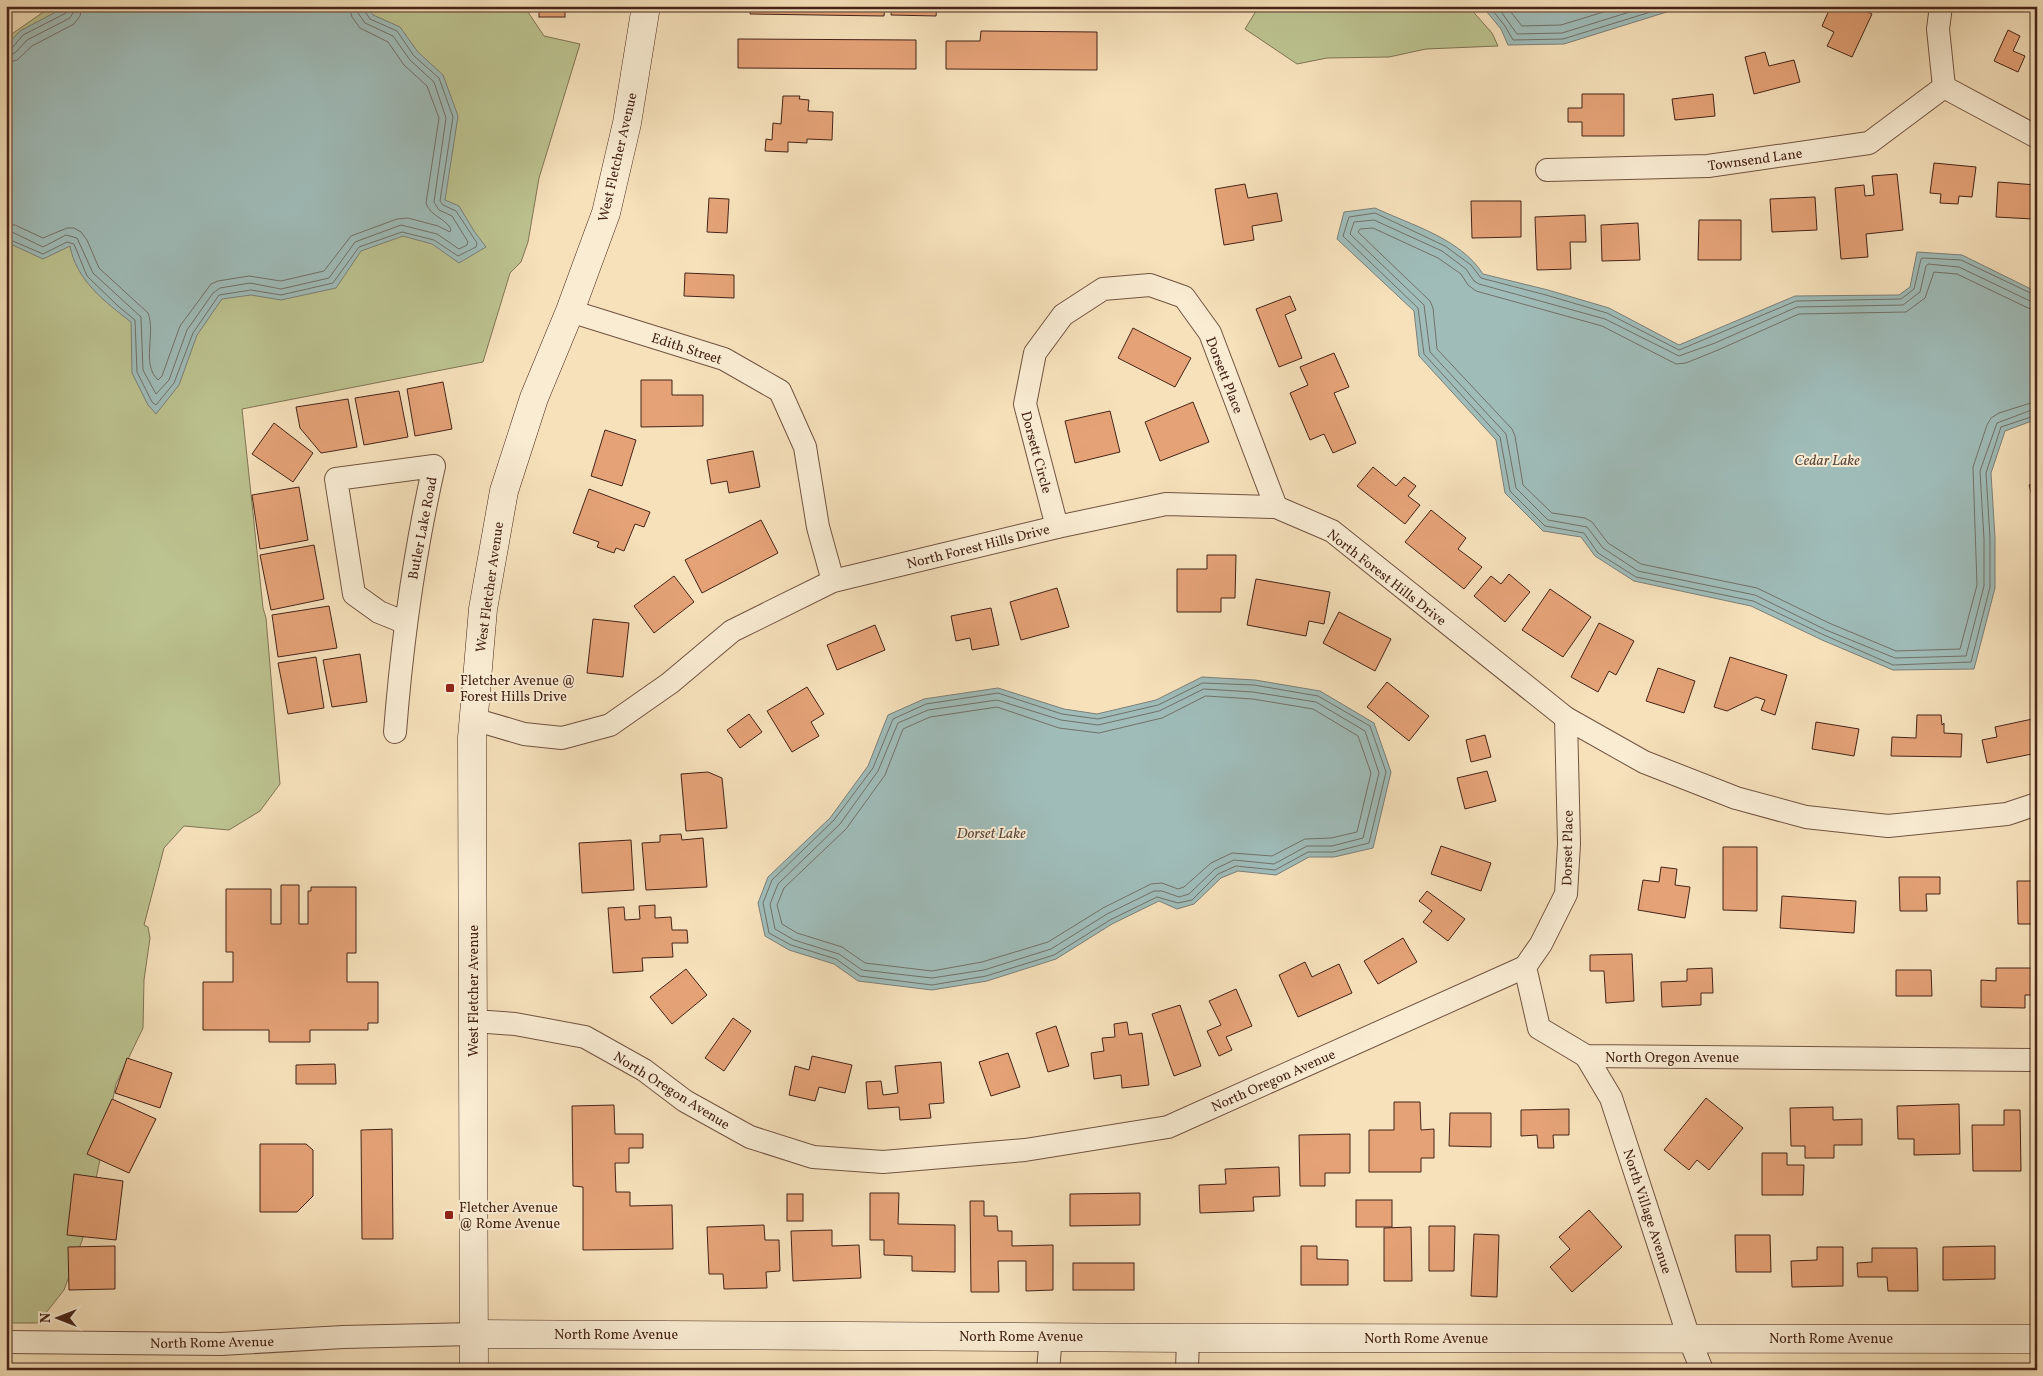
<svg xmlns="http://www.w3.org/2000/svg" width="2043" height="1376" font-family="Vollkorn,serif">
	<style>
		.green { fill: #bcc390; stroke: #807454 }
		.water { fill: #9fbcb9; stroke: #7b7f79 }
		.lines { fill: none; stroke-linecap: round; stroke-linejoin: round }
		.shore { stroke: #727068; stroke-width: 1 }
		.building { fill: #e5a277; stroke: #452418 }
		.street-casing { stroke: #715341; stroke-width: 24 }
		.secondary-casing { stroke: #452418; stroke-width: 29 }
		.street { stroke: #f9ecd3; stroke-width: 22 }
		.secondary { stroke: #f9ecd3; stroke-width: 28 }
		.poi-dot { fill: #8f2418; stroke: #f9ecd3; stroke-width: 2 }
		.labels { text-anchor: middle; stroke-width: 4; stroke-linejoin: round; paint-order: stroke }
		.street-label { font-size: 14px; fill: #452418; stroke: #f9ecd3 }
		.poi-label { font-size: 14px; fill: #452418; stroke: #f9ecd3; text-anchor: start }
		.water-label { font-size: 15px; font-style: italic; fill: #5c4a40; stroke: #f9ecd3 }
	</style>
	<rect width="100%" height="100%" fill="#f6e1bb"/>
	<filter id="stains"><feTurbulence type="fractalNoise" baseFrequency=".004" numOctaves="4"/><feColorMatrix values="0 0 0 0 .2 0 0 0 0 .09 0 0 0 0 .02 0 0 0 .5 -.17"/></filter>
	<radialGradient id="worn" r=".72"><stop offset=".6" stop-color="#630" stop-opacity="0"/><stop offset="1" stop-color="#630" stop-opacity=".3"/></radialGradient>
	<g class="green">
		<polygon points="52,6 524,6 544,36 580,44 539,178 528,242 521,262 510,273 483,362 242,409 263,608 266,618 280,784 260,811 229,830 184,826 164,848 144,925 148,927 150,938 144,980 143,1028 116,1084 84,1235 64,1290 38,1323 6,1323 6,38"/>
		<polygon points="1259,6 1468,6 1492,33 1498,46 1426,49 1389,57 1327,58 1297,64 1245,29"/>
	</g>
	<g class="water">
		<path d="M67,6H367L373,15L400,27L418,52L443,75L458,116L445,200L459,206L474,231L486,247L459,263L432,244L403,236L361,251L336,288L281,300L251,295L222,299L197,335L179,385L156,414L148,405L132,373L131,322C105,302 76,280 70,246L43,259L6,242V46L20,31Z"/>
		<polygon points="1482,6 1686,6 1564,44 1508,45 1501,29"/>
		<path d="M1375,208C1411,225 1460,238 1483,274L1548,290L1609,308L1679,345L1795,296L1899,295L1910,287L1917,252L1962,255L2037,292V419L2005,431L1991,473L1995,538V588L1974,669L1893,670L1822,640L1751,606L1634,581L1595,556L1581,537L1543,531L1505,493L1496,440L1419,356L1414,311L1337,239L1344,212Z"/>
		<polygon points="1202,677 1255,680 1320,691 1374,723 1391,772 1373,848 1334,857 1309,857 1276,875 1238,871 1221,878 1194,904 1177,909 1159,901 1112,924 1056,959 987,981 932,990 858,981 834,964 789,950 765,936 758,903 768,877 830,818 868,766 888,715 924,699 998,688 1064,709 1097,714 1156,700"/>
	</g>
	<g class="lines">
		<g class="shore">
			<polyline points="1489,6 1505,26 1513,40 1563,39 1670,6"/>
			<polyline points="1497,6 1517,34 1562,33 1649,6"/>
			<polyline points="1506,6 1522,26 1561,25 1623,6"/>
			<polyline points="6,49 12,48 23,35 66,13 68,6"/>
			<polyline points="6,55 15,53 27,40 70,18 73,13 75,6"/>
			<polyline points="6,63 17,60 32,46 74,24 80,16 82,6"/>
			<path d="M6,224L15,225L43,238L67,228H74L81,232L87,240L99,268L148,313C156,333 141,364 158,380L162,376L180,326L211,284L218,281L249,276L281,281L324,271L351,236L397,219L408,218L438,226L450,232L451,229C444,217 431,217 426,203L439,118L427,86L404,65L388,42L360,28L352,17L349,6"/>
			<polyline points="6,231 12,232 43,247 66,235 77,238 93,273 141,317 143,370 156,394 169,380 187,330 213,293 220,288 250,283 281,289 329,278 355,242 401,225 437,234 459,249 467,245 468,242 452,216 439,210 434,202 446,118 434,82 410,60 393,36 365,23 358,13 357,6"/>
			<polyline points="6,238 43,254 67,242 74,244 87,276 118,306 135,320 137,372 152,402 156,405 174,383 193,333 219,295 251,290 281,295 333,283 359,247 402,232 434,240 458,256 476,247 477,243 456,211 443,205 440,201 453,117 439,78 414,56 397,31 370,19 364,10 363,6"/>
			<polyline points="2037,296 1961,260 1923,258 1921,259 1914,289 1901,299 1796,301 1679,350 1607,313 1546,295 1481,278 1471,265 1445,246 1375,213 1349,217 1343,236 1418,308 1424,354 1500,437 1510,491 1545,526 1584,533 1598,553 1636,577 1753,601 1824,635 1893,665 1971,662 1990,587 1990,538 1986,473 2001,427 2037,415"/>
			<polyline points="2037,302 2030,301 1959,267 1928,264 1926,266 1920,292 1903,305 1797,307 1715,343 1679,356 1605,319 1479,284 1474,281 1466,269 1442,251 1374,220 1354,222 1350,234 1424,305 1430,352 1506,434 1516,488 1548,520 1587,527 1603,548 1638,571 1755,595 1826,630 1895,658 1966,656 1984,586 1984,539 1980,471 1997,423 2037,408"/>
			<polyline points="2037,310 2028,308 1957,274 1934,272 1925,298 1906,312 1799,314 1718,350 1686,363 1676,364 1602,326 1476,291 1468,285 1461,274 1438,258 1373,228 1360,229 1358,232 1430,301 1433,308 1437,349 1512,429 1515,436 1523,485 1552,513 1585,518 1592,522 1608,543 1641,564 1757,588 1829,623 1896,651 1960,649 1977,585 1973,467 1987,425 1991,418 1999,413 2037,401"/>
			<polygon points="1203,683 1254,685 1318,696 1370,726 1386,772 1369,843 1333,852 1308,852 1275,870 1236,866 1218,874 1192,900 1178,903 1157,897 1110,920 1054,955 986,976 932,985 860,976 836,959 791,945 769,933 763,903 772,880 834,820 873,768 893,719 926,704 998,693 1062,714 1098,719 1158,705"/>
			<polygon points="1204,689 1253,692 1316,702 1365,731 1379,773 1363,838 1332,846 1307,846 1274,864 1234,860 1215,869 1189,894 1179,897 1162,891 1154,891 1107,914 1051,949 984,970 932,978 862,970 839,954 794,940 775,929 770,904 778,884 840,824 878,771 898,723 928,710 997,700 1061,720 1098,725 1159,711"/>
			<polygon points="1206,696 1253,699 1313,709 1358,736 1371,773 1357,832 1331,838 1305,839 1272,856 1232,853 1211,863 1184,887 1178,889 1162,883 1151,884 1103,908 1048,942 982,962 932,971 865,963 842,947 797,933 782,924 777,905 784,888 846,829 885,775 903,729 930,717 997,707 1059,728 1099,733 1162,718"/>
		</g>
	</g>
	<g class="building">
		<rect x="539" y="6" width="26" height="11"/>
		<polygon points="727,6 749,6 749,10 726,9"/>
		<polygon points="751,6 885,6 884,16 750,14"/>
		<polygon points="892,6 951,6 937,6 936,16 891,15"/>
		<polygon points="1831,6 1861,6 1860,8 1872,14 1852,57 1827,46 1834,32 1822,26"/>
		<polygon points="2008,30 2020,36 2013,51 2025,56 2018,72 1994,61"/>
		<polygon points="981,31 1097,32 1097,70 946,69 946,41 980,41"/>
		<polygon points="738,39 916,40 916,69 738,68"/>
		<polygon points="1765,52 1769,66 1794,60 1800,82 1754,94 1745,57"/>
		<polygon points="1582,94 1624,94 1624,136 1582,136 1582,122 1568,122 1568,108 1582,108"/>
		<polygon points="1713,94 1715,116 1675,120 1672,99"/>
		<polygon points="783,96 800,96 799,99 809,100 808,111 833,112 832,140 807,139 807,143 788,142 788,152 765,151 766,139 772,140 773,123 781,124"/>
		<polygon points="1934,163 1976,167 1972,197 1959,196 1958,204 1940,203 1941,194 1930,193"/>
		<polygon points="1897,174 1903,230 1866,234 1868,257 1841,259 1835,188 1864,185 1865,196 1874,195 1872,176"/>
		<polygon points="1998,182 2036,185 2033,219 1996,217"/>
		<polygon points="1245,184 1248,198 1277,193 1282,221 1252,226 1254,240 1224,245 1215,189"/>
		<polygon points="1815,197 1817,230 1772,232 1770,199"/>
		<polygon points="709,198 729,199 727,233 707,232"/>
		<polygon points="1471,201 1521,201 1521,237 1472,238"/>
		<polygon points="1585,215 1586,242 1570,242 1571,269 1537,270 1535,217"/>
		<polygon points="1699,220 1741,220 1741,260 1698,260"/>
		<polygon points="1638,223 1640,260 1602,261 1601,225"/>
		<polygon points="685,273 734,275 734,298 684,296"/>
		<polygon points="1290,296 1296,310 1285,315 1302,358 1279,367 1256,309"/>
		<polygon points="1133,328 1191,358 1175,387 1118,358"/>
		<polygon points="1334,353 1349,387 1334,393 1356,443 1333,453 1324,434 1310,440 1290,393 1308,385 1300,367"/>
		<polygon points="641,380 672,380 672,395 703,395 703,426 641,427"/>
		<polygon points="443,382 452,429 415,436 407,389"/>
		<polygon points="399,391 408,437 364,445 355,398"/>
		<polygon points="348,399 357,447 321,453 300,428 296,407"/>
		<polygon points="1193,402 1209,442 1160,461 1145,422"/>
		<polygon points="1110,411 1120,452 1075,463 1065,421"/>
		<polygon points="274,423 313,453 293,482 252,454"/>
		<polygon points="605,430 636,440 622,486 591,476"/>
		<polygon points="753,451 760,487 729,493 727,481 711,484 707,460"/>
		<polygon points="1373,467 1396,486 1404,477 1416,486 1408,496 1420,505 1405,524 1357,486"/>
		<polygon points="2037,483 2037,515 2029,485"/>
		<polygon points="299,487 308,540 260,549 252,495"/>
		<polygon points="589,489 650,512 644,527 635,524 624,551 616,548 614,553 597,547 599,542 573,533"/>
		<polygon points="1431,510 1466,538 1458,549 1482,567 1464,589 1405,542"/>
		<polygon points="761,520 778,553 702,593 685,560"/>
		<polygon points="314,545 324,599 271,610 260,555"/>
		<polygon points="1207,555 1236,555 1235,598 1221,598 1221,612 1177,612 1177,569 1207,569"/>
		<polygon points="1509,574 1530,592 1505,622 1474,596 1491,576 1501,584"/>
		<polygon points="674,576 694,602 654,633 634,606"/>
		<polygon points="1256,579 1330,592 1324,624 1309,621 1306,636 1247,625"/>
		<polygon points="1057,588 1069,627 1021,640 1010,602"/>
		<polygon points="1550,589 1591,617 1563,657 1522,630"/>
		<polygon points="329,606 337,648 278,657 272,615"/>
		<polygon points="991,608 999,645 972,650 970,638 956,641 951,616"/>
		<polygon points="1339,612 1391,639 1375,671 1323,643"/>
		<polygon points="593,619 629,623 623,677 587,673"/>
		<polygon points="1599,623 1634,641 1616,675 1609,671 1598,692 1571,677"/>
		<polygon points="875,625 885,650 837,670 827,645"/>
		<polygon points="360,654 367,702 332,707 323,660"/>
		<polygon points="316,657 324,708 288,714 278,663"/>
		<polygon points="1730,657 1787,675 1775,715 1761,710 1765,700 1756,697 1727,711 1714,707"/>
		<polygon points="1658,668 1695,681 1684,713 1646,701"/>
		<polygon points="1387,682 1429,716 1409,741 1367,707"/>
		<polygon points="807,687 824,714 811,722 819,736 792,752 767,711"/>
		<polygon points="749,714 762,732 740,748 727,730"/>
		<polygon points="1917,715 1941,715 1942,725 1944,723 1944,733 1962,734 1961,757 1891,756 1892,737 1916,738"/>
		<polygon points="2037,718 2037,753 1987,763 1982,740 1997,737 1995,727"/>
		<polygon points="1816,722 1859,729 1854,756 1812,749"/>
		<polygon points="1485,735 1491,757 1471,762 1466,740"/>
		<polygon points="1487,771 1496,801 1465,809 1457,778"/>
		<polygon points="708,772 722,778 727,828 686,831 681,774"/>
		<polygon points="681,834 682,840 703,838 707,887 646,890 642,843 660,842 660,835"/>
		<polygon points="631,840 634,890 582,893 579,843"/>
		<polygon points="1441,846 1491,863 1481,891 1431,874"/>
		<polygon points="1723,847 1757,847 1757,911 1723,910"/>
		<polygon points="1661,867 1677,869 1675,885 1690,887 1685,918 1638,910 1643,880 1659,882"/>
		<polygon points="1899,877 1940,877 1940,894 1926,894 1927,911 1900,911"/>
		<polygon points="2017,881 2037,881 2037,924 2018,924"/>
		<polygon points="281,885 299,885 299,924 308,924 308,891 311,891 311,887 356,887 356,953 347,953 347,982 378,982 378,1023 368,1023 368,1030 310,1030 310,1042 269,1042 269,1030 203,1030 203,982 233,982 233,952 226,952 226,889 271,889 271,924 281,924"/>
		<polygon points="1427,891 1465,919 1448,941 1423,922 1432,911 1419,901"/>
		<polygon points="1782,896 1856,901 1854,933 1780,928"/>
		<polygon points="655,905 655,918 671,917 672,930 687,930 688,943 672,943 673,957 642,958 643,971 613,973 608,908 624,907 625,920 640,919 639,906"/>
		<polygon points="1403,938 1417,962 1378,984 1364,961"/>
		<polygon points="1632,954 1634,1001 1606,1003 1604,971 1590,971 1590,955"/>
		<polygon points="1305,962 1312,977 1339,964 1352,993 1298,1017 1279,975"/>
		<polygon points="1712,968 1713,993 1701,993 1701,1005 1662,1007 1661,982 1687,981 1687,969"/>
		<polygon points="1996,968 2037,968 2037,995 2025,995 2025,1008 1981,1007 1981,980 1996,981"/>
		<polygon points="686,969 707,995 672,1024 650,997"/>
		<polygon points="1896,970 1931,970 1932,996 1896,996"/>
		<polygon points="1236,989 1252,1026 1226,1037 1232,1050 1219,1056 1207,1031 1221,1025 1209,1001"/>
		<polygon points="1180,1005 1201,1066 1174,1076 1152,1014"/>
		<polygon points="733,1018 751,1031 724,1071 705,1058"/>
		<polygon points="1127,1022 1129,1035 1142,1033 1149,1085 1122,1088 1121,1075 1094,1079 1091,1053 1104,1051 1102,1038 1115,1037 1114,1024"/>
		<polygon points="1056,1026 1069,1066 1048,1072 1036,1033"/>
		<polygon points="1008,1053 1020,1087 991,1096 979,1062"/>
		<polygon points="812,1056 852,1065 845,1093 819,1087 815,1101 789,1095 795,1066 809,1070"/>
		<polygon points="127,1058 172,1073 160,1108 115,1093"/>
		<polygon points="941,1062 944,1103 929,1104 931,1118 900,1120 899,1107 868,1109 866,1082 881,1081 883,1095 898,1093 895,1066"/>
		<polygon points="335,1064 336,1084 296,1084 296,1065"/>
		<polygon points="1706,1098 1743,1128 1709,1170 1697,1160 1689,1170 1664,1150"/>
		<polygon points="112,1099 156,1119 129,1173 87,1154"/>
		<polygon points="1394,1102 1420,1102 1421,1130 1434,1129 1434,1158 1421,1158 1421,1172 1369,1172 1369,1130 1394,1130"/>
		<polygon points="1959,1104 1960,1154 1914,1155 1914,1139 1898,1139 1897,1106"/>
		<polygon points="614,1105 615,1134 643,1134 643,1148 629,1148 629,1163 615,1163 616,1192 630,1192 630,1206 672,1205 673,1249 583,1250 583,1187 573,1186 572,1106"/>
		<polygon points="1833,1107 1833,1120 1862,1119 1862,1145 1834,1145 1834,1158 1805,1158 1805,1146 1791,1146 1790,1108"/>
		<polygon points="1569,1109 1569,1135 1553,1135 1554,1148 1538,1148 1537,1135 1521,1136 1521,1110"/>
		<polygon points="2004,1110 2020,1110 2021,1171 1973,1171 1972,1125 2004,1125"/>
		<polygon points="1450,1113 1491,1113 1491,1147 1449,1146"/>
		<polygon points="392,1129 393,1239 362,1239 361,1130"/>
		<polygon points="1350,1134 1350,1173 1325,1173 1325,1186 1300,1186 1299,1135"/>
		<polygon points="260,1144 306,1144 313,1150 313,1196 297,1212 260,1212"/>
		<polygon points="1762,1153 1787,1153 1787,1165 1804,1165 1803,1195 1762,1195"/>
		<polygon points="1279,1167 1280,1196 1253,1197 1254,1211 1200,1213 1199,1185 1226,1184 1225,1169"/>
		<polygon points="74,1174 123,1181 116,1240 67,1235"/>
		<polygon points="870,1193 899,1193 898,1224 955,1225 955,1272 912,1271 912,1256 884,1255 884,1240 870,1240"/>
		<polygon points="1140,1193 1140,1225 1070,1226 1070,1194"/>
		<rect x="787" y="1194" width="16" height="27"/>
		<rect x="1356" y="1200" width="36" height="27"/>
		<polygon points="970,1201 984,1201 984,1216 997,1216 998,1231 1012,1231 1012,1246 1053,1245 1053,1290 1026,1291 1026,1261 998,1261 999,1292 971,1292"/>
		<polygon points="1589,1210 1622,1247 1572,1292 1550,1267 1570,1249 1559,1237"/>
		<polygon points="764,1225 765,1240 779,1240 780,1271 766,1272 767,1288 724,1289 723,1274 709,1274 707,1227"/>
		<polygon points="1429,1226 1455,1226 1454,1271 1429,1271"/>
		<polygon points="1411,1227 1412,1281 1384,1281 1384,1228"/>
		<polygon points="832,1230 832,1246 859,1245 861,1278 793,1281 791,1231"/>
		<polygon points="1474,1234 1499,1235 1497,1297 1471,1296"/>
		<polygon points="1735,1235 1770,1235 1771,1272 1736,1272"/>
		<polygon points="115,1246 115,1289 69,1290 68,1247"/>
		<polygon points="1301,1246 1317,1246 1317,1259 1348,1260 1348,1285 1301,1285"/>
		<polygon points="1995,1246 1995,1279 1943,1280 1943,1247"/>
		<polygon points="1817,1247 1843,1247 1843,1286 1792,1287 1791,1261 1817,1260"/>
		<polygon points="1872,1248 1917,1248 1918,1291 1888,1291 1887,1277 1858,1277 1857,1263 1872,1262"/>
		<rect x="1073" y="1263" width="61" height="27"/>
	</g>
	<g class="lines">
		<g class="street-casing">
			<g id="street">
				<polyline points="1941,6 1938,29 1944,87 2037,137"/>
				<polyline points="1547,170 1708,166 1869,143 1944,87"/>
				<polyline points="570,311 724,359 780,391 805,447 818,527 833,581"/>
				<polyline points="1057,527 1025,404 1035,353 1063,315 1103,289 1150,285 1184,297 1210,333 1276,507"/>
				<polyline points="473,719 524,734 562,738 610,725 670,683 732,631 833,581 1057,527 1166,504 1276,507 1332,531 1566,718 1644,762 1736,798 1806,817 1888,826 2007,814 2037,804"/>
				<path d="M395,732C402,642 414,554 434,466L336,479L354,594L379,612L406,623"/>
				<polyline points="1525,967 1539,1028 1586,1056 2037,1060"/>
				<polyline points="1525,967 1541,944 1566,894 1569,844 1566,718"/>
				<polyline points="474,1021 515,1024 585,1037 644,1070 685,1101 750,1137 813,1157 883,1162 1025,1150 1168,1127 1525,967"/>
				<polyline points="1586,1056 1611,1098 1689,1338 1702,1370"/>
				<polyline points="6,1342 221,1344 343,1337 474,1334"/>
				<polyline points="1048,1370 1051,1336"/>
				<polyline points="1187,1370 1188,1338"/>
			</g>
		</g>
		<g class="secondary-casing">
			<g id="secondary">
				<polyline points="474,1334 1188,1338 2037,1339"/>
				<polyline points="474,1370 472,738 483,609 504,491 534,398 570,311 606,213 627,123 646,6"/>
			</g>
		</g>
		<use href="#street" class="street"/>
		<use href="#secondary" class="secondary"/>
	</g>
	<g class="poi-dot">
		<rect x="445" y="683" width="10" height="10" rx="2.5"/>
		<rect x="444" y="1210" width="10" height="10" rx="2.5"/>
	</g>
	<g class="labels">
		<g class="street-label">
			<text transform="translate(617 157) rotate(-77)" y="5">West Fletcher Avenue</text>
			<text transform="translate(1755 159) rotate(-8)" y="5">Townsend Lane</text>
			<text transform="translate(687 348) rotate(18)" y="5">Edith Street</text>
			<text transform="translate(1225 375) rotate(69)" y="5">Dorsett Place</text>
			<text transform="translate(1037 452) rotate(75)" y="5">Dorsett Circle</text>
			<text transform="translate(422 528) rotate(-79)" y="5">Butler Lake Road</text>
			<text transform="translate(978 546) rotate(-14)" y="5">North Forest Hills Drive</text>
			<text transform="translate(1387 577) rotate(38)" y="5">North Forest Hills Drive</text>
			<text transform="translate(489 587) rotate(-82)" y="5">West Fletcher Avenue</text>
			<text transform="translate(1567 848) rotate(-89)" y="5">Dorset Place</text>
			<text transform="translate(473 991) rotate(-90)" y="5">West Fletcher Avenue</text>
			<text x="1672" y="1062">North Oregon Avenue</text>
			<text transform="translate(1273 1080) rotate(-24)" y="5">North Oregon Avenue</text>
			<text transform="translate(672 1090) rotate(32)" y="5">North Oregon Avenue</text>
			<text transform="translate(1648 1211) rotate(72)" y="5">North Village Avenue</text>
			<text x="616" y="1339">North Rome Avenue</text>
			<text x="1021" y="1341">North Rome Avenue</text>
			<text x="1426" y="1343">North Rome Avenue</text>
			<text x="1831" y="1343">North Rome Avenue</text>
			<text transform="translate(212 1342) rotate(-1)" y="5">North Rome Avenue</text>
		</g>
		<g class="poi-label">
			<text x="460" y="685">Fletcher Avenue @<tspan x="460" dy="16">Forest Hills Drive</tspan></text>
			<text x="459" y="1212">Fletcher Avenue<tspan x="459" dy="16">@ Rome Avenue</tspan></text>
		</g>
		<g class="water-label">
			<text x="1827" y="465">Cedar Lake</text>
			<text x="991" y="838">Dorset Lake</text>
		</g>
	</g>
	<rect width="2043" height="1376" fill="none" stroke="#f6e1bb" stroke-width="25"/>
	<rect x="8" y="8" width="2028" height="1361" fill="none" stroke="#452418" stroke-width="2.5"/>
	<rect x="12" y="12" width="2018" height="1351" fill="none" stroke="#452418"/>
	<g transform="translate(58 1318) rotate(270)" stroke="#f9ecd3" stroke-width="4" paint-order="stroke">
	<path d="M0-4L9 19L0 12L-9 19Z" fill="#452418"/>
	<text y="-8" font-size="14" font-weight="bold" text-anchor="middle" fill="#452418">N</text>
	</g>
	<rect width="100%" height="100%" filter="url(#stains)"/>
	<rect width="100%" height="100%" fill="url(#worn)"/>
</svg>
